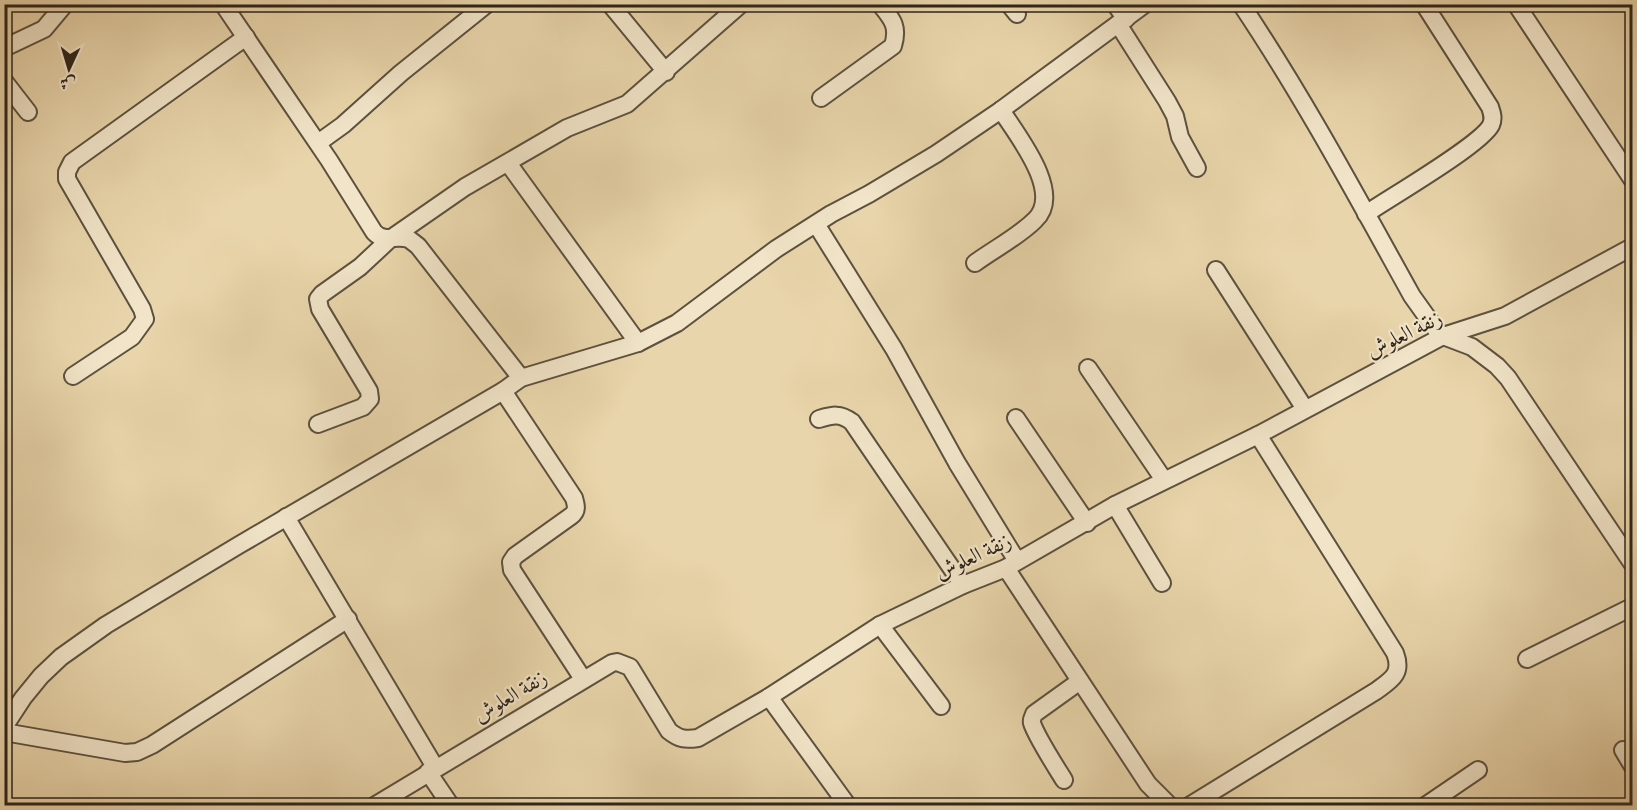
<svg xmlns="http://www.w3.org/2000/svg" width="1637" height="810" font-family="'IM FELL DW Pica',Amiri,serif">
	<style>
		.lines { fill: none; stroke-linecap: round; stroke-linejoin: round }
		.street-casing { stroke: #5c513f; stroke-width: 20 }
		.street { stroke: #f1e4c8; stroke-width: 16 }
		.labels { text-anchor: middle; stroke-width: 4.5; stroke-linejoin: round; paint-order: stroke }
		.street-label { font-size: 21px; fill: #2d251b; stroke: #f1e4c8 }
	</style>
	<rect width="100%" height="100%" fill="#e9d5ab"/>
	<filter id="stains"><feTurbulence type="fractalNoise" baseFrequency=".00333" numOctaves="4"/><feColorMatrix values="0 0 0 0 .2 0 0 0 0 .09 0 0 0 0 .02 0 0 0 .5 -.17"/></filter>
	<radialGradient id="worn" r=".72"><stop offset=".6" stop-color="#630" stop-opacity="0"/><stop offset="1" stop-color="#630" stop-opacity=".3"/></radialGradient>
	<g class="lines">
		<g class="street-casing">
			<g id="street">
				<path d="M223,4L329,160L374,232C384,243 396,235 409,239L418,246L521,378"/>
				<polyline points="610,4 666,72"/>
				<polyline points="1009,4 1017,14"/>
				<polyline points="1115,4 1126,19"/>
				<path d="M1241,4C1304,98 1357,197 1412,296L1437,331L1443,336L1472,347L1497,366L1508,378L1632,563"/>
				<polyline points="1516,4 1632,179"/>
				<polyline points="1118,24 1167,101 1175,116 1180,137 1197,168"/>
				<polyline points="4,48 44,29 65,4"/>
				<polyline points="4,81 28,112"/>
				<path d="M821,98L893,46C899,26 892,19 880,4"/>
				<polyline points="318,143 343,125 401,73 487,4"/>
				<polyline points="508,163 638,343"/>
				<path d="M1366,214C1389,198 1481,145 1491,125C1494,118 1492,113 1490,107L1424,4"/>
				<polyline points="816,224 894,349 957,463 1017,561"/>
				<path d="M975,263C994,249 1018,237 1035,220C1064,193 1017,135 1001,110"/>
				<polyline points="1216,270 1305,409"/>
				<polyline points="1088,368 1164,480"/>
				<polyline points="73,376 132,337 145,319 142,309 67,179 67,172 72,162 246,37"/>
				<path d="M503,391L574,498C576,505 578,511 571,516L515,556L511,562L512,570L583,679"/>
				<polyline points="1016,418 1087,523"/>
				<path d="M819,419C833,415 840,413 852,422L963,585"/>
				<polyline points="318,424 363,407 370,399 369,391 320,309 318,299 322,294 360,267 390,239 465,187 567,128 627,104 741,4"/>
				<polyline points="1115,505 1162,583"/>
				<polyline points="286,517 435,767"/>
				<polyline points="1006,568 1148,784 1170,806"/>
				<polyline points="880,625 941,706"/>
				<polyline points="1527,659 1632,607"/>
				<polyline points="769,697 848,806"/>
				<polyline points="4,727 23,698 41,676 61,657 106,625 239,545 503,391 521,378 638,343 677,323 776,249 831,214 869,194 936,154 1001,110 1145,4"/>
				<polyline points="4,732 125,753 137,752 152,745 348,619"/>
				<polyline points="1623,750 1632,765"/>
				<polyline points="428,772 451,806"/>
				<path d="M1064,780C1056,767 1036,736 1032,723C1031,719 1033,718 1034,714L1080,681"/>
				<path d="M374,806L612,663L617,662L630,667L669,731C679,739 685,740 698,738L769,697L880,625L963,585L1006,568L1115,505L1258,435L1443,336L1505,316L1632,247"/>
				<path d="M1189,806L1376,691C1391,680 1403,674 1395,653L1258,435"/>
				<polyline points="1425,806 1478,770"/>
			</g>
		</g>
		<use href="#street" class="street"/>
	</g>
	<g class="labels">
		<g class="street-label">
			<text transform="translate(1404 334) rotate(-26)" y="7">زنقة العلوش</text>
			<text transform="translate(973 556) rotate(-25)" y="7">زنقة العلوش</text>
			<text transform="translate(510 696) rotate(-31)" y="7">زنقة العلوش</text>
		</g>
	</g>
	<rect width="1637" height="810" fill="none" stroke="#e9d5ab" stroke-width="24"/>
	<rect x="6" y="6" width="1625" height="798" fill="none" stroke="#2d251b" stroke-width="3"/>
	<rect x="12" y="12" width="1613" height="786" fill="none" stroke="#2d251b" stroke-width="1.5"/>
	<g transform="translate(69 69) rotate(184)" stroke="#f1e4c8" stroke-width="4.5" paint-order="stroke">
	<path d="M0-4.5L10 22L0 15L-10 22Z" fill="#2d251b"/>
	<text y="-9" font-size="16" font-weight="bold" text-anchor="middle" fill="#2d251b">ش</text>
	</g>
	<rect width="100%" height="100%" filter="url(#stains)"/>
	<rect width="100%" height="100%" fill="url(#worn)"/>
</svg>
